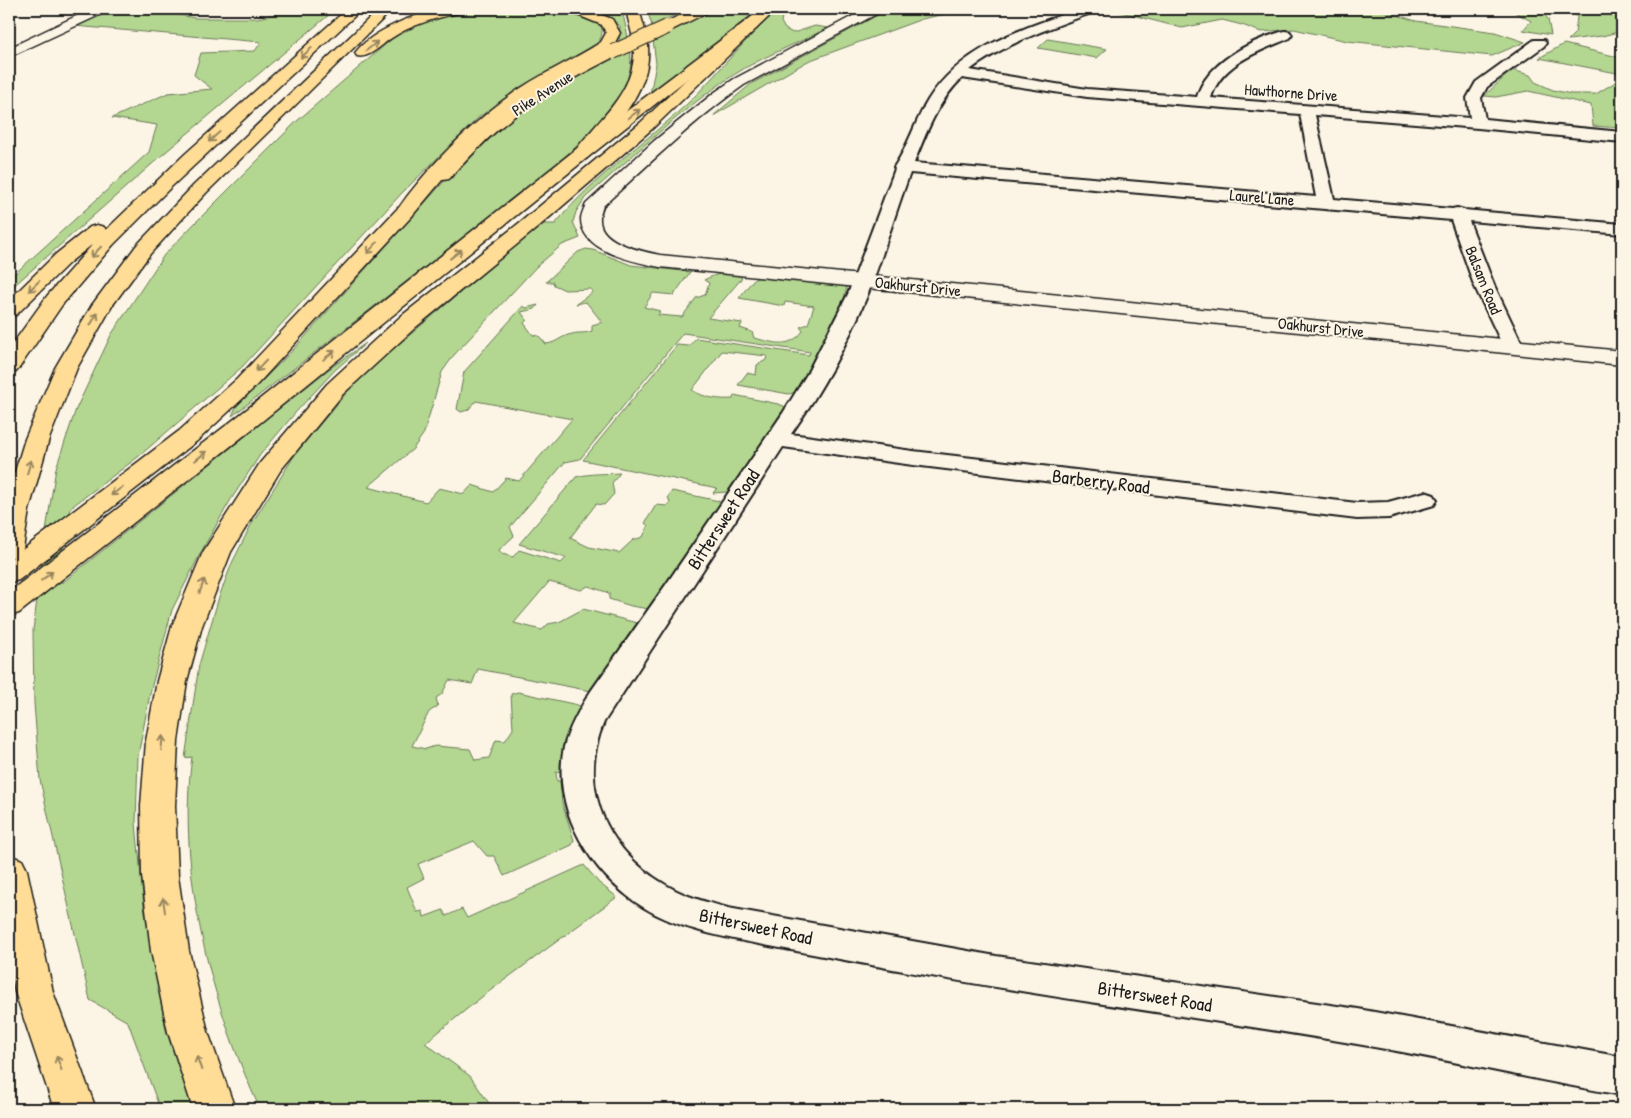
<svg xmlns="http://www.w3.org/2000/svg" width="1631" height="1118" font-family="'Patrick Hand',sans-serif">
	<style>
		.green { fill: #b3d691; stroke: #687956 }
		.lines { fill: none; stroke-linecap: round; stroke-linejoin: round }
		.minor-casing { stroke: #1c1c1c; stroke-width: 4 }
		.tertiary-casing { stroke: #1c1c1c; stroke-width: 3 }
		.secondary-casing { stroke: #1c1c1c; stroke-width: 3 }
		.primary-casing { stroke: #1c1c1c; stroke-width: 3 }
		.trunk-casing { stroke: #1c1c1c; stroke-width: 3 }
		.motorway-casing { stroke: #1c1c1c; stroke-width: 3 }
		.minor { fill: #fcf5e5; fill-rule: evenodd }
		.tertiary { fill: #fcf5e5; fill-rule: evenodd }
		.secondary { fill: #fcf5e5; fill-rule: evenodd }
		.primary { fill: #ffdd96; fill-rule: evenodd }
		.trunk { fill: #ffdd96; fill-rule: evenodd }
		.motorway { fill: #ffdd96; fill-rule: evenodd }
		.primary-bridge-casing { stroke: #1c1c1c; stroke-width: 16; stroke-linecap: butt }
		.primary-bridge { stroke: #ffdd96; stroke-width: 14 }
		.oneway { stroke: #99865f }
		.labels { text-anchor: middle; stroke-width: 4; stroke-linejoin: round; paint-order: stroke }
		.far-street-label { font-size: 16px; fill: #1c1c1c; stroke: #fcf5e5 }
		.street-label { font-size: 19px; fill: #1c1c1c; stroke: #fcf5e5 }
	</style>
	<rect width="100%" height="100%" fill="#fcf5e5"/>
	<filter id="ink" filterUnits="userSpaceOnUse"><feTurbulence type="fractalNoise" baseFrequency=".02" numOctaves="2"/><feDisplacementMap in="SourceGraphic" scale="10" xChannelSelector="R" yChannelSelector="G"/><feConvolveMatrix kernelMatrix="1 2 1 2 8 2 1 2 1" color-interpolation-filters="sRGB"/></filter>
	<g filter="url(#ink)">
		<g class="green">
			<polygon points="110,9 147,9 195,18 257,18 301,9 336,9 168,150 9,290 9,279 149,152 157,125 112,118 168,93 212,89 194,75 201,53 255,51 261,42 74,26"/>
			<path d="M470,9H560C583,13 620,22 592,49L519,90L479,117L401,194L242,367L138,457L70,508L62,551V583L329,369L366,343L335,370L296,412L260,455L230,501L201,552L172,610L151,689L138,756L136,823L144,907L166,1030L193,1109H160L128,1022L90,1000L40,780L34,703L33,630L47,524L56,468L76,409L111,335L164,255L196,222L297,121L401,31L442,14Z"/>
			<path d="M591,9H625L623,14C628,39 637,64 624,88C595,141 539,176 493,213C407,282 319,349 232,416L236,407L293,350L464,159L496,129L555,87L622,54L619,42L620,26L606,14Z"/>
			<polygon points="647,9 688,9 652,26"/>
			<polygon points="712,9 759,9 650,94 656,64 653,39"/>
			<path d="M780,9H792L782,17L781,22L785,29L793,33L815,26L828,28C801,42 771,53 745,68C688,102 636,154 585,198L576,212L573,222L580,238L562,245L537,266L454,355L442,372L424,433L413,449L368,487L426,502L439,488L464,494L472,485L493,492L506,478L519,481L572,419L476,401L468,410L461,412L457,409L464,372L523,306L526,308L538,305L535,309L521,312L527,320L524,323L533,335L539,336L546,344C557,343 561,336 572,334C579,332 585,334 592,331V325L602,322L586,302L576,304L593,292L591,289L565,290L554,285L553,282H546L578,252L586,249L593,250L631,265L690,272L674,295L653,293L644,307L660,311L658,315L682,317L696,298L705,295L709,283L704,280C715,274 732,269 742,278L708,318L742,323L740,328L752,332L754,338C775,343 789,349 803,331L800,327L808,324L814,306L785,302L784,306L739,298L753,280L761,276L840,285L847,287L842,306L796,392L789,394L738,385L747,373L756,375L757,365L766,360L767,356L722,351L692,390C704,398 720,400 733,399L734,395L778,404L784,406L785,409L727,492L713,493L717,488L583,460L677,345L689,346L696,338L809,355L810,352L683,333L580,459L565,462L510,527L514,536L499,550L502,554L513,557L519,550L561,563L566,558L519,544L576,477C591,473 605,474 620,473L612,483L614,494L604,505L596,504L570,538L589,547L619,553L633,540L643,537L648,526L645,523L656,505L667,506L670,502L668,497L672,491L719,501L720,504L649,609L631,606L609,599V593L588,586L581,590L549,582L514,623L542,630L548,624L559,622L583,609L637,623L594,688L591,691L478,669L472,684L449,680L442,694L436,698L438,706L429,712L412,746L426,749L435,746L470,749L475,760L489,758L496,740L505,741L513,729L511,694L518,692L578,705L581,708L563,750L560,771L556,772L557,781H560L562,803L574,840L572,845L504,876L494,856H487L474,841L418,864L424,878L407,887L417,912L423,911L424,917L443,910L446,916L462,909L467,918L584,865L599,883L617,897L483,996L425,1043L470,1076L493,1109H260C212,1006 176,871 192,757L185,758L199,665L219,597L232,563L252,523L296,453L348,391L387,354L542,224H555C593,177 644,144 687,104C719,73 746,36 780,9Z"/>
			<polygon points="941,9 968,9 922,19 808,61 713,116 751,84 885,11 895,13"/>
			<polygon points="1109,9 1378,9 1416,21 1495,32 1525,42 1492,56 1347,41 1294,29 1261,32 1242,25 1222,20 1182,28"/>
			<polygon points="1509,9 1539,9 1548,19 1551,35 1523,30 1531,21"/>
			<polygon points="1567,9 1622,9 1622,31 1602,36 1568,40 1575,33 1577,17"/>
			<polygon points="1048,39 1107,49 1097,58 1038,48"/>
			<polygon points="1564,44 1622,58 1622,74 1539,58"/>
			<polygon points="1512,70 1530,75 1535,82 1553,90 1571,94 1596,94 1622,78 1622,128 1593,126 1591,105 1528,91 1496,97 1484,96"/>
		</g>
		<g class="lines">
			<g class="minor-casing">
				<path id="minor" d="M1079,9H1096L1094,12C1051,28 1007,42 970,70L1087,89L1197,97C1206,63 1253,39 1285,31L1290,32L1292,35L1290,38C1260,51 1221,63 1211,98L1470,118L1467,98L1476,82L1534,40H1544L1546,43L1544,46L1487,87L1481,98L1485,119L1622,132V142L1478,128L1315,115L1334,199L1452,209L1457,208L1464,210L1622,224V234L1469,221L1494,285L1523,346L1520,350L1513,352L1506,350L1503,346L1474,285L1451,220L910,173C895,213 883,256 867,296C847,345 821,391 791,434L913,451L1357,503L1388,502L1425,492L1434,495L1437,500L1434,505L1389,518L1357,519L913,465L783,447L604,722C575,792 611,859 677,891C693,899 711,903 728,908L996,956L1358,1009L1622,1057V1095C1534,1080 1446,1059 1357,1044C1204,1018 1050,998 898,970C859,963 820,955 780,948C735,939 683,932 643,907C591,874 551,810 564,747C569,727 580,708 591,691L665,586L783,413L807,374L848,294L895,169L894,167C908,147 915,121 928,100C961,47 1024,28 1079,9ZM962,78L1087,97L1300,114L1316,197L914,163C926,133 938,101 962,78Z"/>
			</g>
			<g class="tertiary-casing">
				<path id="tertiary" d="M866,9H882L880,12L744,85C694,120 649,164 603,206C602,209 600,214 600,218C598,243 642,251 660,255L1622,351V365L660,267C635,262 581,252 581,219C581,214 584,209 586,204L654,141L715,92L734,79Z"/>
			</g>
			<g class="secondary-casing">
				<polygon id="secondary" points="91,9 108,9 106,12 9,57 9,48"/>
			</g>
			<g class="primary-casing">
				<g id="primary">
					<polygon points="693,9 710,9 708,12 672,30 667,31 660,27 662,24"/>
					<polygon points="762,9 777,9 757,28 706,64 587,158 575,158 573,154 575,150"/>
					<path d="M613,48L618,49L620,52L618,55C577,76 536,97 501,127C482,143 466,161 449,179L443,180L437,179L434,175L437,171C478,128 519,96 571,68C584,61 598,51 613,48Z"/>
				</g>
			</g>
			<g class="trunk-casing">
				<g id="trunk">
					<polygon points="581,149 587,150 589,154 587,158 246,434 19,613 9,616 9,592 228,424 575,150"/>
					<polygon points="405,206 412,208 414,212 412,216 253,389 197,441 19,580 9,583 9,560 179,431 237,379 398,208"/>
				</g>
			</g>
			<g class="motorway-casing">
				<g id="motorway">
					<polygon points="347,9 362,9 169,189 113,245 62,305 17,371 9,373 9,349 47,296 93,244 70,262 16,315 9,317 9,300 56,254 90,227 97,225 104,227 106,230 185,154"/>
					<polygon points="379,9 393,9 206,193 150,254 112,306 77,368 49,439 29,510 23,549 19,555 9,558 9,491 25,439 55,368 92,305 136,246 194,185"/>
					<path d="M439,9H464L462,12C436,18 412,24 390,39C380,46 369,59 357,56L355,53C371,31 413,15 439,9Z"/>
					<path d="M569,9H586L612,19L620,33L612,48L534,93L492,126L464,154L412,216L405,218L398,216L396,212C425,169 478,116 521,88C547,71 575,59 601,42L606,33L602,25L570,12Z"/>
					<path d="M626,9H639C642,21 647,34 648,46C652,90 614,128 587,158H575L573,154C596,120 637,93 634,46C633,34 628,21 626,9Z"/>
					<polygon points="752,21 757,22 759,25 757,28 652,129 537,228 416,327 343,394 280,471 231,552 202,626 187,681 178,741 175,806 178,876 189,951 208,1032 235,1109 193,1109 168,1032 151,951 142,876 141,806 146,741 157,681 172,626 203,552 260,463 327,384 400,317 523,220 640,123 747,22"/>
					<polygon points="9,855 22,860 27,870 53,992 96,1109 54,1109 15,992 9,961"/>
				</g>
			</g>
			<use href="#minor" class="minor"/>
			<use href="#tertiary" class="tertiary"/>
			<use href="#secondary" class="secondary"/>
			<use href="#primary" class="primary"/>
			<use href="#trunk" class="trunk"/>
			<use href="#motorway" class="motorway"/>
			<g class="primary-bridge-casing">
				<polyline id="primary-bridge" points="613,52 667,27"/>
			</g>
			<use href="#primary-bridge" class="primary-bridge"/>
		</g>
		<defs><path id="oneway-shaft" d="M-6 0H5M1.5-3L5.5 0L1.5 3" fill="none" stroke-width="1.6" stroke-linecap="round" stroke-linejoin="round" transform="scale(1.25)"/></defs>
		<g class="oneway">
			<use href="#oneway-shaft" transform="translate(372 46) rotate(-40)"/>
			<use href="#oneway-shaft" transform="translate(306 53) rotate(138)"/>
			<use href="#oneway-shaft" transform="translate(634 114) rotate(-37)"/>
			<use href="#oneway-shaft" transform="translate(214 137) rotate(138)"/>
			<use href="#oneway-shaft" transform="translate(372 248) rotate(133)"/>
			<use href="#oneway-shaft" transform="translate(96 252) rotate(133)"/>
			<use href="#oneway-shaft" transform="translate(456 254) rotate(-38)"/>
			<use href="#oneway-shaft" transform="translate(34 286) rotate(136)"/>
			<use href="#oneway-shaft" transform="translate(94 319) rotate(-60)"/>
			<use href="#oneway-shaft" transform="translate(329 355) rotate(-39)"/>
			<use href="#oneway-shaft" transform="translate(261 366) rotate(133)"/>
			<use href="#oneway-shaft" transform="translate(201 456) rotate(-38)"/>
			<use href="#oneway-shaft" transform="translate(29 467) rotate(-74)"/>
			<use href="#oneway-shaft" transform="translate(117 491) rotate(143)"/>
			<use href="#oneway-shaft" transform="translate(47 576) rotate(-38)"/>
			<use href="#oneway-shaft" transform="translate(202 586) rotate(-70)"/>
			<use href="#oneway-shaft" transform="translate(162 743) rotate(-84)"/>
			<use href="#oneway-shaft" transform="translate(164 905) rotate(-98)"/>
			<use href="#oneway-shaft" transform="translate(59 1063) rotate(-109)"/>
			<use href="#oneway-shaft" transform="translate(199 1063) rotate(-109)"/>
		</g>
	</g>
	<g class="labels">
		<g class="far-street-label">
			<text transform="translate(1291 92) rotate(4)" y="6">Hawthorne Drive</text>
			<text transform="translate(542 93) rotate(-33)" y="6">Pike Avenue</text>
			<text transform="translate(1262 197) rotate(5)" y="6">Laurel Lane</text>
			<text transform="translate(1484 280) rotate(68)" y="6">Balsam Road</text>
			<text transform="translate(918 286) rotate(6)" y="6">Oakhurst Drive</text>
			<text transform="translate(1321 327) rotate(6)" y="6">Oakhurst Drive</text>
		</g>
		<g class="street-label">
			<text transform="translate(1101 481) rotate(7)" y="7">Barberry Road</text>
			<text transform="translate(723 519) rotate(-57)" y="7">Bittersweet Road</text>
			<text transform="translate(756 926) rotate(12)" y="7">Bittersweet Road</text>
			<text transform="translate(1155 996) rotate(9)" y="7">Bittersweet Road</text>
		</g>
	</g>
	<rect width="1631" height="1118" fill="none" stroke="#fcf5e5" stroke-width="30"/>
	<rect x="15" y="15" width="1601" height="1088" fill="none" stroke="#1c1c1c" stroke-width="2" filter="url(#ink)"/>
</svg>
